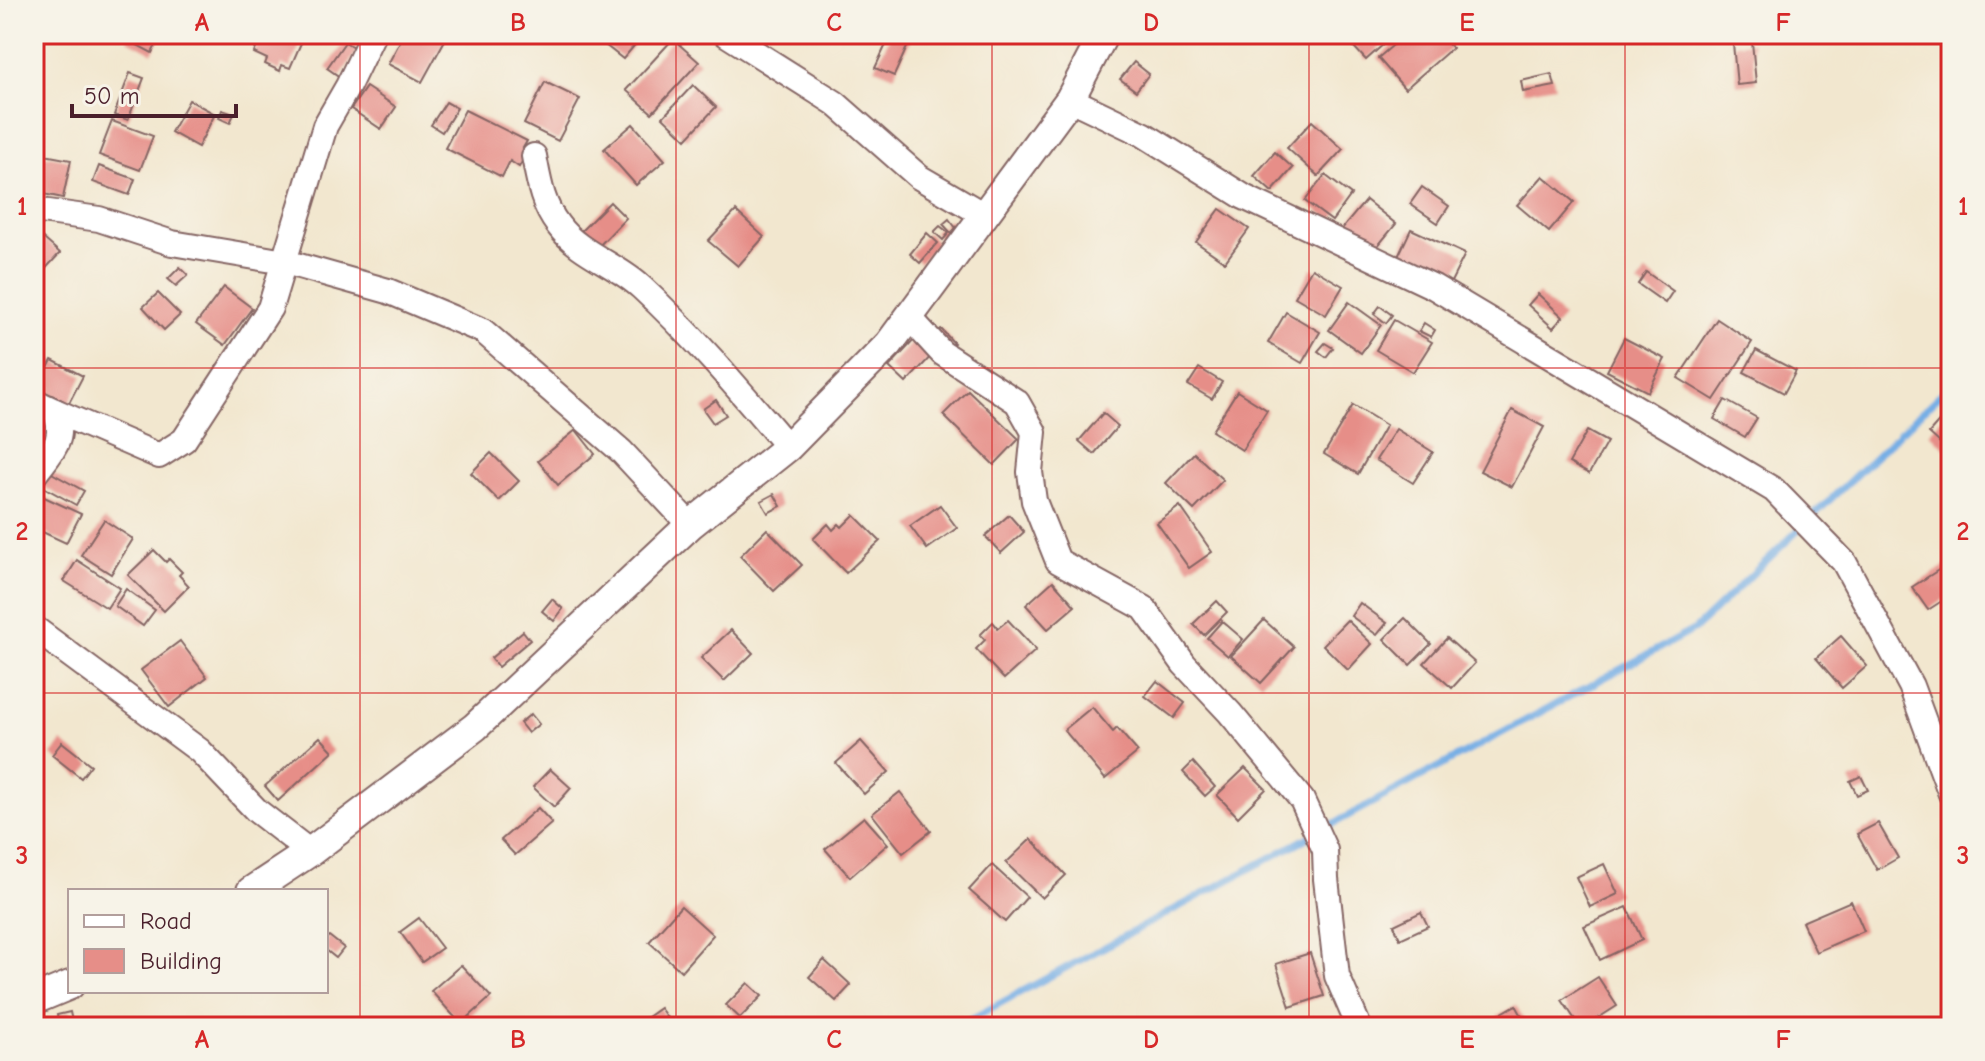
<svg xmlns="http://www.w3.org/2000/svg" width="1985" height="1061" font-family="'Comic Neue',sans-serif">
	<style>
		.lines { fill: none; stroke-linecap: round; stroke-linejoin: round }
		.stream { stroke: #76aee5; stroke-width: 7 }
		.building { fill: #e68e88 }
		.minor-casing { stroke: #856564; stroke-width: 28 }
		.tertiary-casing { stroke: #856564; stroke-width: 32 }
		.minor { stroke: #fff; stroke-width: 24 }
		.tertiary { stroke: #fff; stroke-width: 28 }
		.grid { fill: none; stroke: #d62828; stroke-width: 2; stroke-opacity: 0.55 }
		.neatline { fill: none; stroke: #d62828; stroke-width: 3 }
		.grid-label { font-size: 26px; text-anchor: middle; font-weight: bold; fill: #d62828 }
	</style>
	<rect width="100%" height="100%" fill="#f7f3e8"/>
	<filter id="ink" filterUnits="userSpaceOnUse"><feTurbulence type="fractalNoise" baseFrequency=".0125" numOctaves="2"/><feDisplacementMap in="SourceGraphic" scale="16" xChannelSelector="R" yChannelSelector="G"/><feConvolveMatrix kernelMatrix="1 2 1 2 8 2 1 2 1" color-interpolation-filters="sRGB"/></filter>
	<filter id="wash" filterUnits="userSpaceOnUse"><feTurbulence type="fractalNoise" baseFrequency=".006" numOctaves="4" result="noise"/><feDisplacementMap in="SourceGraphic" scale="32" xChannelSelector="R" yChannelSelector="G"/><feGaussianBlur stdDeviation="1.8" result="paint"/><feColorMatrix in="noise" values="0 0 0 0 0 0 0 0 0 0 0 0 0 0 0 0 0 1.4 0 .05"/><feComposite in="paint" operator="in"/></filter>
	<g filter="url(#wash)">
		<rect width="100%" height="100%" fill="#f2e7cf"/>
		<g class="lines">
			<polyline class="stream" points="956,1027 1695,629 1951,384"/>
		</g>
		<g id="blocks">
			<g class="building">
				<polygon points="131,34 162,34 152,53 128,40"/>
				<polygon points="262,34 305,34 290,68 282,65 280,71 265,64 267,59 254,53"/>
				<polygon points="404,34 435,34 445,40 422,82 388,64"/>
				<polygon points="597,34 644,34 623,59 595,37"/>
				<polygon points="891,34 913,34 894,76 875,68"/>
				<polygon points="1342,34 1395,34 1366,60"/>
				<polygon points="1406,34 1439,34 1452,48 1405,89 1378,58"/>
				<polygon points="673,39 699,62 652,113 626,90"/>
				<polygon points="345,42 358,50 340,77 327,68"/>
				<polygon points="1752,42 1756,83 1737,85 1733,44"/>
				<polygon points="1134,62 1149,74 1136,91 1120,79"/>
				<polygon points="130,73 144,78 128,120 114,115"/>
				<polygon points="1552,74 1555,86 1523,92 1521,81"/>
				<polygon points="545,82 580,99 558,141 524,124"/>
				<polygon points="693,85 716,107 686,139 663,117"/>
				<polygon points="366,87 396,107 381,129 351,109"/>
				<polygon points="189,100 215,114 198,147 171,132"/>
				<polygon points="446,102 457,108 442,132 431,125"/>
				<polygon points="222,110 234,114 230,123 219,118"/>
				<polygon points="465,110 527,141 523,148 528,151 519,167 510,161 502,177 445,148"/>
				<polygon points="112,121 153,136 140,170 99,155"/>
				<polygon points="1312,121 1343,149 1318,176 1287,148"/>
				<polygon points="633,124 665,160 636,185 604,149"/>
				<polygon points="1275,152 1293,168 1272,192 1254,176"/>
				<polygon points="34,153 71,160 63,198 34,192"/>
				<polygon points="99,166 135,179 129,195 93,182"/>
				<polygon points="1325,175 1351,195 1332,221 1305,201"/>
				<polygon points="1543,176 1574,202 1549,232 1517,205"/>
				<polygon points="1422,187 1449,206 1438,223 1410,204"/>
				<polygon points="1366,200 1396,224 1371,254 1341,230"/>
				<polygon points="610,202 626,218 595,250 578,234"/>
				<polygon points="1220,209 1249,229 1225,262 1196,242"/>
				<polygon points="736,211 764,237 738,266 708,241"/>
				<polygon points="949,219 956,228 951,233 943,224"/>
				<polygon points="940,226 949,233 943,240 934,232"/>
				<polygon points="1411,229 1465,254 1448,288 1395,263"/>
				<polygon points="36,232 60,253 37,278 34,275 34,235"/>
				<polygon points="927,233 938,243 920,263 910,254"/>
				<polygon points="180,267 188,275 176,286 168,279"/>
				<polygon points="1312,268 1343,286 1326,315 1295,297"/>
				<polygon points="1646,272 1673,291 1665,303 1638,284"/>
				<polygon points="224,287 252,308 225,345 196,324"/>
				<polygon points="158,293 180,315 164,330 143,307"/>
				<polygon points="1538,294 1563,317 1553,328 1528,305"/>
				<polygon points="1349,302 1381,325 1361,353 1329,330"/>
				<polygon points="1380,306 1392,315 1386,323 1374,314"/>
				<polygon points="1286,312 1320,332 1302,363 1268,343"/>
				<polygon points="1717,319 1752,342 1714,400 1678,378"/>
				<polygon points="1394,320 1432,342 1413,372 1376,350"/>
				<polygon points="1424,323 1435,330 1431,337 1419,331"/>
				<polygon points="941,329 954,343 948,349 935,334"/>
				<polygon points="917,337 934,353 906,383 889,367"/>
				<polygon points="1624,338 1665,359 1648,392 1607,371"/>
				<polygon points="1325,343 1333,348 1326,357 1318,351"/>
				<polygon points="1756,350 1796,371 1784,393 1744,372"/>
				<polygon points="52,360 83,376 68,405 37,389"/>
				<polygon points="1199,368 1222,382 1212,399 1188,385"/>
				<polygon points="968,390 1019,439 994,465 943,415"/>
				<polygon points="1237,391 1267,410 1242,450 1212,431"/>
				<polygon points="716,400 726,415 713,423 703,409"/>
				<polygon points="1725,400 1757,418 1745,437 1714,419"/>
				<polygon points="1353,405 1386,425 1358,474 1324,454"/>
				<polygon points="1951,408 1951,453 1929,433"/>
				<polygon points="1512,410 1544,427 1512,487 1480,471"/>
				<polygon points="1103,413 1118,426 1094,454 1079,441"/>
				<polygon points="1396,429 1433,452 1413,483 1376,460"/>
				<polygon points="576,430 595,454 558,485 538,461"/>
				<polygon points="1587,431 1607,442 1589,474 1569,463"/>
				<polygon points="491,453 519,481 499,501 471,473"/>
				<polygon points="1194,453 1223,480 1194,510 1166,483"/>
				<polygon points="48,471 84,491 76,505 40,485"/>
				<polygon points="774,494 781,506 768,513 761,501"/>
				<polygon points="42,496 81,514 66,543 34,528 34,512"/>
				<polygon points="940,505 957,528 927,549 910,526"/>
				<polygon points="1180,506 1212,552 1189,568 1157,523"/>
				<polygon points="854,515 880,541 846,573 813,539 828,524 833,530 839,524 842,527"/>
				<polygon points="1009,515 1024,532 1001,553 985,536"/>
				<polygon points="104,520 133,539 111,574 81,555"/>
				<polygon points="767,529 802,565 774,591 740,556"/>
				<polygon points="154,550 166,562 169,559 182,572 179,575 189,586 164,611 128,575"/>
				<polygon points="77,560 120,588 107,608 64,581"/>
				<polygon points="1951,562 1951,595 1928,610 1912,587"/>
				<polygon points="1053,581 1075,606 1048,629 1026,605"/>
				<polygon points="126,589 155,610 143,626 115,606"/>
				<polygon points="552,599 563,609 554,621 542,611"/>
				<polygon points="1217,601 1227,612 1204,635 1193,624"/>
				<polygon points="1360,603 1387,623 1377,635 1351,616"/>
				<polygon points="1405,618 1431,644 1410,665 1384,639"/>
				<polygon points="1008,620 1036,650 1004,679 976,649 985,640 980,635 993,622 998,628"/>
				<polygon points="1264,620 1294,647 1261,683 1231,656"/>
				<polygon points="1347,620 1372,644 1348,670 1323,645"/>
				<polygon points="1222,621 1243,639 1228,656 1207,638"/>
				<polygon points="731,630 753,653 724,681 701,658"/>
				<polygon points="523,631 530,640 498,667 491,658"/>
				<polygon points="1841,636 1867,666 1842,688 1816,658"/>
				<polygon points="1447,638 1475,663 1452,688 1424,663"/>
				<polygon points="180,641 207,677 169,707 141,670"/>
				<polygon points="1157,681 1185,703 1174,718 1145,696"/>
				<polygon points="1092,707 1113,732 1117,728 1138,752 1105,779 1064,730"/>
				<polygon points="531,714 539,724 528,733 520,723"/>
				<polygon points="320,737 333,751 278,801 265,786"/>
				<polygon points="861,741 889,772 864,794 836,763"/>
				<polygon points="62,742 91,765 81,778 52,755"/>
				<polygon points="1193,762 1215,787 1205,796 1183,772"/>
				<polygon points="1245,768 1266,789 1238,817 1217,795"/>
				<polygon points="550,769 571,788 554,807 533,787"/>
				<polygon points="1861,776 1868,790 1857,795 1850,781"/>
				<polygon points="900,792 931,831 903,853 872,814"/>
				<polygon points="538,808 552,823 515,855 501,840"/>
				<polygon points="864,817 888,844 850,877 825,849"/>
				<polygon points="1878,823 1898,858 1877,870 1857,834"/>
				<polygon points="1031,839 1066,875 1042,898 1006,863"/>
				<polygon points="1604,864 1618,894 1590,907 1576,877"/>
				<polygon points="992,865 1027,897 1005,922 969,890"/>
				<polygon points="1851,901 1864,931 1816,952 1802,922"/>
				<polygon points="681,906 713,935 681,971 649,942"/>
				<polygon points="1627,907 1642,940 1600,960 1584,926"/>
				<polygon points="1421,912 1428,926 1400,939 1394,925"/>
				<polygon points="419,918 442,948 422,962 400,932"/>
				<polygon points="329,936 344,948 336,958 326,950 326,939"/>
				<polygon points="1310,953 1324,996 1290,1007 1276,964"/>
				<polygon points="824,960 851,985 836,1001 809,977"/>
				<polygon points="461,965 491,997 461,1024 431,991"/>
				<polygon points="1598,977 1617,1006 1584,1027 1580,1027 1562,1000"/>
				<polygon points="748,983 762,996 740,1018 726,1005"/>
				<polygon points="1516,1005 1528,1027 1504,1027 1497,1016"/>
				<polygon points="660,1008 674,1027 633,1027"/>
				<polygon points="70,1012 73,1026 59,1027 57,1015"/>
				<polygon points="1278,1019 1282,1027 1261,1027"/>
			</g>
		</g>
	</g>
	<g filter="url(#ink)">
		<use href="#blocks" fill-opacity="0" stroke="#856564" stroke-width="2"/>
		<g class="lines">
			<g class="minor-casing">
				<g id="minor">
					<polyline points="726,34 835,103 919,177 984,215"/>
					<polyline points="1070,99 1143,134 1244,197 1434,287 1774,490 1844,562 1911,686 1951,794"/>
					<path d="M534,156C539,182 542,204 558,225C579,254 617,264 642,288C695,337 741,392 788,447"/>
					<polyline points="34,210 99,219 172,243 285,262 388,291 483,331 621,451 690,525"/>
					<polyline points="909,317 942,353 1017,402 1034,432 1030,472 1034,501 1058,561 1144,608 1184,664 1230,713 1302,800 1325,850 1326,879 1337,976 1359,1027"/>
					<path d="M34,401L55,411C67,441 51,452 34,475"/>
					<polyline points="55,411 159,456 184,440 270,308 325,126 348,86 373,34"/>
					<polyline points="34,628 200,751 257,811 310,852"/>
				</g>
			</g>
			<g class="tertiary-casing">
				<g id="tertiary">
					<polyline points="251,891 310,852 475,727 690,525 788,447 889,344 1070,99 1104,34"/>
					<polyline points="34,1000 70,985"/>
				</g>
			</g>
			<use href="#minor" class="minor"/>
			<use href="#tertiary" class="tertiary"/>
		</g>
	</g>
	<path class="grid" d="M360,34V1027M676,34V1027M992,34V1027M1309,34V1027M1625,34V1027M34,368H1951M34,693H1951"/>
	<rect width="1985" height="1061" fill="none" stroke="#f7f3e8" stroke-width="88"/>
	<rect x="68" y="889" width="260" height="104" fill="#f7f3e8" stroke="#b29e9c" stroke-width="2"/>
	<rect x="84" y="915" width="40" height="12" fill="#ffffff" stroke="#b29e9c" stroke-width="2"/>
	<text x="140" y="929" font-size="24" fill="#4a1f2b">Road</text>
	<rect x="84" y="949" width="40" height="24" fill="#e68e88" stroke="#b29e9c" stroke-width="2"/>
	<text x="140" y="969" font-size="24" fill="#4a1f2b">Building</text>
	<path d="M72 104v12h164v-12" fill="none" stroke="#4a1f2b" stroke-width="4"/>
	<text x="84" y="104" font-size="24" fill="#4a1f2b" stroke="#f7f3e8" stroke-width="6" paint-order="stroke">50 m</text>
	<rect x="44" y="44" width="1897" height="973" class="neatline"/>
	<g class="grid-label">
		<text x="202" y="31">A</text>
		<text x="518" y="31">B</text>
		<text x="834" y="31">C</text>
		<text x="1151" y="31">D</text>
		<text x="1467" y="31">E</text>
		<text x="1783" y="31">F</text>
		<text x="22" y="215">1</text>
		<text x="1963" y="215">1</text>
		<text x="22" y="540">2</text>
		<text x="1963" y="540">2</text>
		<text x="22" y="864">3</text>
		<text x="1963" y="864">3</text>
		<text x="202" y="1048">A</text>
		<text x="518" y="1048">B</text>
		<text x="834" y="1048">C</text>
		<text x="1151" y="1048">D</text>
		<text x="1467" y="1048">E</text>
		<text x="1783" y="1048">F</text>
	</g>
</svg>
